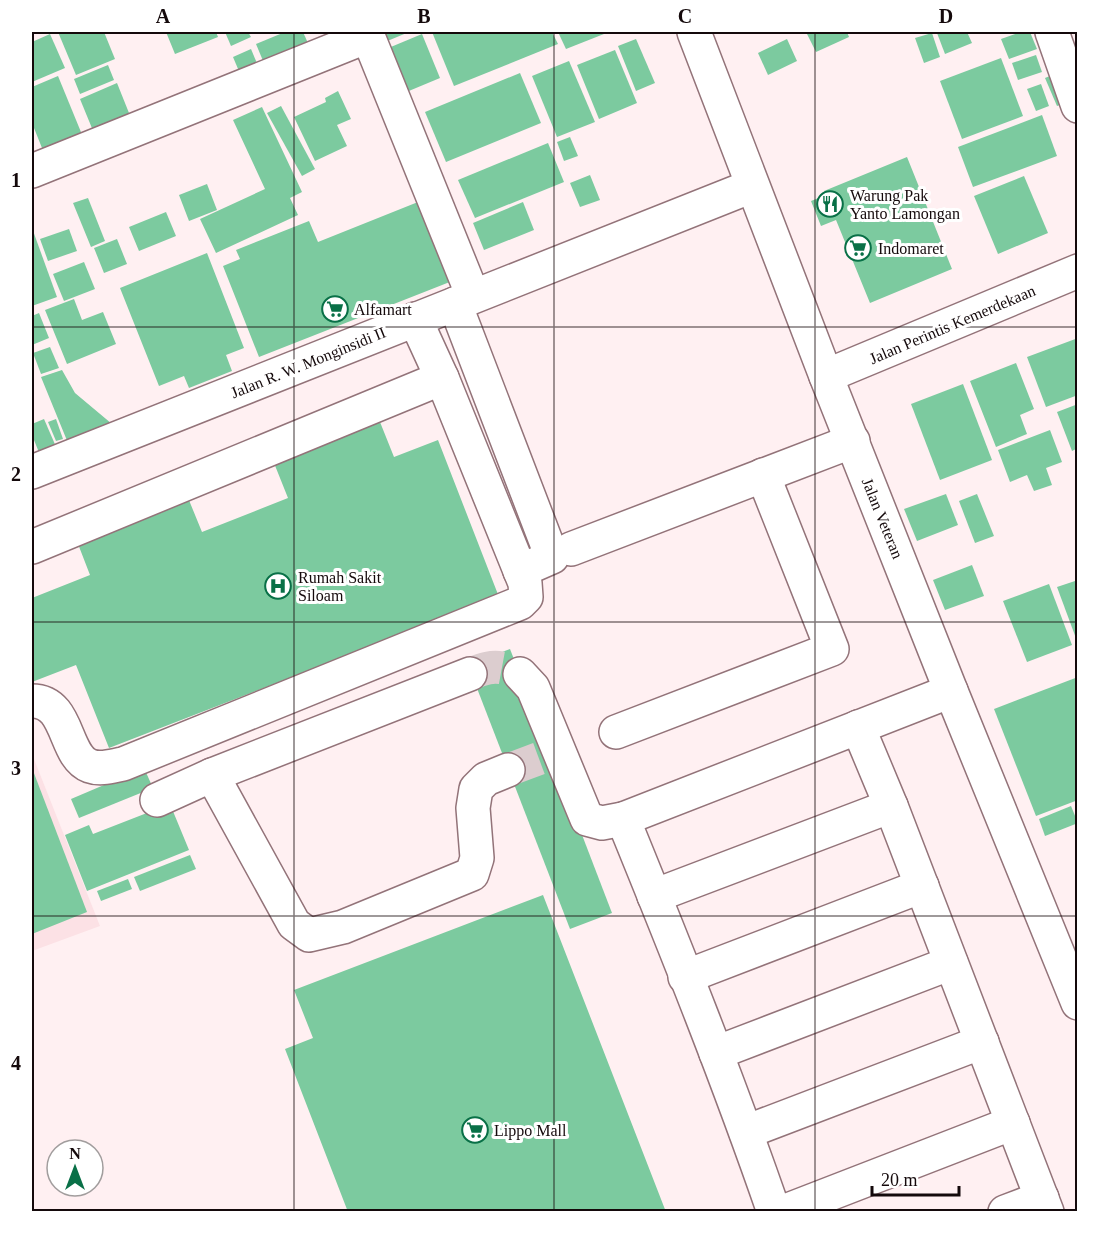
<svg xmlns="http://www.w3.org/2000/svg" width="1109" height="1243" font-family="Georgia,serif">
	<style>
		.built { fill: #fce1e5 }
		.building { fill: #7cca9f }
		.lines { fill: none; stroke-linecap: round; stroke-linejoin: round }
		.minor-tunnel { stroke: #dccdcf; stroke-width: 33; stroke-dasharray: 33 16; stroke-linecap: butt }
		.minor-casing { stroke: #937379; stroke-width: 36 }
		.major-casing { stroke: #937379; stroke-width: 36 }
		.minor { stroke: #fff; stroke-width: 33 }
		.major { stroke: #fff; stroke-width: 33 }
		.grid { fill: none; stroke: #14090b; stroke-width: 1.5; stroke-opacity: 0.55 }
		.labels { text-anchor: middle; stroke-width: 6; stroke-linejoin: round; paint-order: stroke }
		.poi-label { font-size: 16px; fill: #14090b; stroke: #fff; text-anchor: start }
		.street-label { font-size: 16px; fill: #14090b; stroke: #fff }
		.neatline { fill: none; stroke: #14090b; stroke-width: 2 }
		.grid-label { font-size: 20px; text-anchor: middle; font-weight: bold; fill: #14090b }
	</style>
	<rect width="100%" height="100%" fill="#fff0f2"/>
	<polygon class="built" points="32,754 100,926 32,951"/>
	<g class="building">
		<polygon points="58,32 104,32 115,59 76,75"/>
		<polygon points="166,32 216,32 218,37 175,54"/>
		<polygon points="225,32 248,32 251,37 231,46"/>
		<polygon points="285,32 303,32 311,50 266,68 256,44"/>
		<polygon points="381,32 409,32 385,42"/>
		<polygon points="432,32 552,32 558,44 454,86"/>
		<polygon points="558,32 609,32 566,49"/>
		<polygon points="806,32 847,32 849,37 816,52"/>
		<polygon points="939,32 967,32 972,43 945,54 937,33"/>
		<polygon points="1021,32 1030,32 1037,49 1009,59 1001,39"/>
		<polygon points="932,33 940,57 924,63 915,38"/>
		<polygon points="50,34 65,68 32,82 32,42"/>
		<polygon points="422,34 440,78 404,93 386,49"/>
		<polygon points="636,39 655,83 636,91 618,46"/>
		<polygon points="787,39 797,61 768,75 758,53"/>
		<polygon points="251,49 259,68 241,76 233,57"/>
		<polygon points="615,50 637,103 599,119 577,65"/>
		<polygon points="1036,55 1042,72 1018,80 1012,63"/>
		<polygon points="1001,58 1023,116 962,139 940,81"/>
		<polygon points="569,61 595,122 557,137 532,76"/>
		<polygon points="108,65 114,80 80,94 74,79"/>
		<polygon points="1062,71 1074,100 1057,106 1045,78"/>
		<polygon points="520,73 541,123 446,162 425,112"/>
		<polygon points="58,76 83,137 44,153 32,123 32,87"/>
		<polygon points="117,83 133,123 96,138 80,99"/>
		<polygon points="1041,84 1049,106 1036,111 1027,89"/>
		<polygon points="338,91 351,119 337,125 347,146 315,161 294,117 326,102 325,98"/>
		<polygon points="281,106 315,169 302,176 267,113"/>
		<polygon points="262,107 302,192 290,198 298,215 216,253 200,219 265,189 233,120"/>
		<polygon points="1042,115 1057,156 973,187 958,147"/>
		<polygon points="570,137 578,156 564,161 557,142"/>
		<polygon points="548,143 564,182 475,218 458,180"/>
		<polygon points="907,157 952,269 870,303 836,220 821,226 811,201 826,195 824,191"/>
		<polygon points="590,175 600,200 580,207 570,183"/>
		<polygon points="1024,176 1048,233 998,254 974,196"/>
		<polygon points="207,184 217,210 189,221 179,195"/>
		<polygon points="433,196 465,276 259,357 223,266 240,259 236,250 309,221 318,242"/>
		<polygon points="88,198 105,241 91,247 73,203"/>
		<polygon points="523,202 534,230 484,250 473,223"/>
		<polygon points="166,212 176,236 139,251 129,227"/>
		<polygon points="32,228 57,297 32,306"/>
		<polygon points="69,229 77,251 48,261 40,239"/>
		<polygon points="117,239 127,264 104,273 94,248"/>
		<polygon points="207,253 244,348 226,355 232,371 189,388 184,376 159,386 120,288"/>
		<polygon points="84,262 95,289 64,301 53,274"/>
		<polygon points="74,299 82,320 103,312 116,344 67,364 45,310"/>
		<polygon points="39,313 49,338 32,345 32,316"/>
		<polygon points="1078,338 1078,395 1046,407 1027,357"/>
		<polygon points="50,347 59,368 41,374 33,353"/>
		<polygon points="1016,363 1034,409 1020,415 1027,434 996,447 970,381"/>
		<polygon points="62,370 75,393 112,424 68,443 41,377"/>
		<polygon points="963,384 992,460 940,480 911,404"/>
		<polygon points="1078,404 1078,448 1072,451 1057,412"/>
		<polygon points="376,412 394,457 438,440 499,597 109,748 76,665 32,682 32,598 90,575 73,531 184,488 202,532 288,498 270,453"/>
		<polygon points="44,419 57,449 40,455 32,435 32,424"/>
		<polygon points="56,419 63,439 56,441 48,422"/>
		<polygon points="1050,430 1062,462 1046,468 1052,485 1034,491 1027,475 1010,482 998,450"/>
		<polygon points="946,494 958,525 917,541 904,509"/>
		<polygon points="977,494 994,536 975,543 959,501"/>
		<polygon points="972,565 984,596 945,610 933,580"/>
		<polygon points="1078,580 1078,641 1077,641 1057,587"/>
		<polygon points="1049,584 1072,645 1027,662 1003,601"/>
		<polygon points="510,649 551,754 612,913 570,929 468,665"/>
		<polygon points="1078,677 1078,800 1036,816 994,709"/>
		<polygon points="32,768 87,912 32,934"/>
		<polygon points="144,768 153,788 79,818 71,799"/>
		<polygon points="170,804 189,850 87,891 65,835 89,825 93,834"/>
		<polygon points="1071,806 1078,823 1045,836 1039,819"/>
		<polygon points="190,855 196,869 140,891 134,877"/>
		<polygon points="128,879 132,889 101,901 97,891"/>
		<polygon points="543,895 666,1212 348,1212 285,1049 313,1038 294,990"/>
	</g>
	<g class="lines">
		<g class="minor-tunnel">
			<path d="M470,674C492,665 499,665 520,674"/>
			<polyline points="508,770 551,754"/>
		</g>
		<g class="minor-casing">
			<g id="minor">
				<polyline points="1052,32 1078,106"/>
				<polyline points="368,36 473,296"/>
				<polyline points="32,171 368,36 366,32"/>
				<polyline points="455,304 552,557 520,571"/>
				<polyline points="32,472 752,186"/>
				<polyline points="32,547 442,378"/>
				<polyline points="571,549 853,441"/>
				<polyline points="520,674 533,688 587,819 602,823 623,819 951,691"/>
				<path d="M32,701C70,701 63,756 90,766C101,770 112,766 123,764L520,603L526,597L525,583L442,378L415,319"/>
				<polyline points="858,727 891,806 1047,1212"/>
				<polyline points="616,732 832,649 763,475"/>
				<polyline points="212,775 294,924 309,935 343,927 472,874 477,858 473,808 476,789 486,779 508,770"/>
				<polyline points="157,800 212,775 470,674"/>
				<path d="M623,819C676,949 728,1079 774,1212"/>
				<polyline points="654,896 891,806"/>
				<polyline points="685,977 922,886"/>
				<polyline points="716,1053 951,963"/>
				<polyline points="746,1132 982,1042"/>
				<polyline points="783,1212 1013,1123"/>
				<polyline points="1005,1212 1042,1198"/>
			</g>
		</g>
		<g class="major-casing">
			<g id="major">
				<polyline points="694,32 826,376 951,691 1078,1003"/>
				<polyline points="826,376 1078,271"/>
			</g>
		</g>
		<use href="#minor" class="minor"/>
		<use href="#major" class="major"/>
	</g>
	<path class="grid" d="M294,32V1212M554,32V1212M815,32V1212M32,327H1078M32,622H1078M32,916H1078"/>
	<defs>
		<g id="restaurant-ring" transform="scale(1.35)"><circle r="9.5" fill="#fff" stroke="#097047" stroke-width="1.5"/><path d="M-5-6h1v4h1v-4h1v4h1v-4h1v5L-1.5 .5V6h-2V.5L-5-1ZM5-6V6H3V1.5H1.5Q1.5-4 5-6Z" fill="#097047"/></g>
		<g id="supermarket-ring" transform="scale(1.35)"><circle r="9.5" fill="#fff" stroke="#097047" stroke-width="1.5"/><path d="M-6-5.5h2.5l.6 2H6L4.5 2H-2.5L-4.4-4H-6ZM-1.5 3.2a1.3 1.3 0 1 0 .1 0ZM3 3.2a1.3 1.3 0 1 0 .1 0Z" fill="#097047"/></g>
		<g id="hospital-ring" transform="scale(1.35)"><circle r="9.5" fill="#fff" stroke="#097047" stroke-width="1.5"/><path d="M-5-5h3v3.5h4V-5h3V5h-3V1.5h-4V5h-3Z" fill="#097047"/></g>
	</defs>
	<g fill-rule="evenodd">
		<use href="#restaurant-ring" x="830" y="204"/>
		<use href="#supermarket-ring" x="858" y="248"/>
		<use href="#supermarket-ring" x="335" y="309"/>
		<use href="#hospital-ring" x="278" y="586"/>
		<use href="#supermarket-ring" x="475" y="1130"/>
	</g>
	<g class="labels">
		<g class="poi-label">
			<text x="850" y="201">Warung Pak<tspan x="850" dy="18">Yanto Lamongan</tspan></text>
			<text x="878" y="254">Indomaret</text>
			<text x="354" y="315">Alfamart</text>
			<text x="298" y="583">Rumah Sakit<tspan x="298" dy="18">Siloam</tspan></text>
			<text x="494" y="1136">Lippo Mall</text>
		</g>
		<g class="street-label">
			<text transform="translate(952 324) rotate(-23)" y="6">Jalan Perintis Kemerdekaan</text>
			<text transform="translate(308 362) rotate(-22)" y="6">Jalan R. W. Monginsidi II</text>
			<text transform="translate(883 518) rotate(68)" y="6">Jalan Veteran</text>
		</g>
	</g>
	<rect width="1109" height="1243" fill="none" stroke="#ffffff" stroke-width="66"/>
	<g transform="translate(75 1168)"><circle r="28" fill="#ffffff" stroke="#a19d9d" stroke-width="1.5"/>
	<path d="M0-4.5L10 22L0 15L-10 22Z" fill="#097047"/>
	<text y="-9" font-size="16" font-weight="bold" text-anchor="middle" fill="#14090b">N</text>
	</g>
	<path d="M872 1186v9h87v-9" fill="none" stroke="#14090b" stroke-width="3"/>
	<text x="881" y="1186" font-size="18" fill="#14090b" stroke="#ffffff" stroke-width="4.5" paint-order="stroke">20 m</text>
	<rect x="33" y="33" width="1043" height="1177" class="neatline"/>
	<g class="grid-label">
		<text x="163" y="23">A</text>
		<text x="424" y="23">B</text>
		<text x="685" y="23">C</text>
		<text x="946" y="23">D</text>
		<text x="16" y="187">1</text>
		<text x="16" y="481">2</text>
		<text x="16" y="775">3</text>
		<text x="16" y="1070">4</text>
	</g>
</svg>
